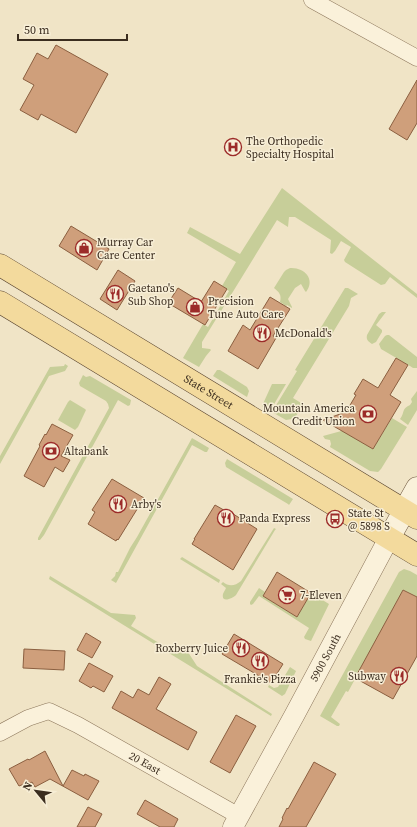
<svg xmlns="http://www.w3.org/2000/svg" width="417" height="827" font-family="'Source Serif 4',serif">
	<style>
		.green { fill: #c7ce99 }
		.building { fill: #cf9f7b; stroke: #8b5f40 }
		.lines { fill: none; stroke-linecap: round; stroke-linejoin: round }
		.minor-casing { stroke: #8c765b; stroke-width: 17 }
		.tertiary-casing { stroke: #8c765b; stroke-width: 21 }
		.secondary-casing { stroke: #6e573e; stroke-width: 23 }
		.primary-casing { stroke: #59442f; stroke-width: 23 }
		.minor { stroke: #faf1da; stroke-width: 16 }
		.tertiary { stroke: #faf1da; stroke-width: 20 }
		.secondary { stroke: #faf1da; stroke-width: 22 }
		.primary { stroke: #f3da9d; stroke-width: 22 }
		.labels { text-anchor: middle; stroke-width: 3; stroke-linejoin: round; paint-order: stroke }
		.poi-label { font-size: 11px; fill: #3b2d1f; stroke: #f7eed6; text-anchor: start }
		.street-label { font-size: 11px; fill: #3b2d1f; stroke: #f7eed6 }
	</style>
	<rect width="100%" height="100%" fill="#f0e4c6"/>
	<g class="green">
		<polygon points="282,188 417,294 417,298 390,277 385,284 381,285 345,262 344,260 351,247 341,241 335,251 332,254 330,253 331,240 295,217 289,217 288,227 277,220 202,342 202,348 210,349 211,350 206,356 199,367 183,358 203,324 208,327 229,291 222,286 236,262 187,233 190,227 240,254"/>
		<path d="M290,268C304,267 316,279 306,292L305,291L301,284L295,288L288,299L292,307V308L287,305L286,306L280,302C282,295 279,292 274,288L284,272L286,270Z"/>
		<polygon points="345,288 348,288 358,294 351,298 349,306 293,398 301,403 302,405 301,407 294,420 292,419 286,420 272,412 297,371 295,370"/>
		<path d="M382,312H386L376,325L382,330V332L376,342L372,344C368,341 366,340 367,335L379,314Z"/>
		<polygon points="387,335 389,335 417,357 417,368 413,368 410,366 381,349 379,344 385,336"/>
		<polygon points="65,364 68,366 65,371 49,376 0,464 0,456 50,367 64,366"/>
		<polygon points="217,370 220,370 247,387 249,391 247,397 213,376"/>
		<polygon points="83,375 86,377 90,376 131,400 130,405 128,406 118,400 44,535 40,540 38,540 38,538 109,408 108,404 106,401 80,386 79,383"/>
		<polygon points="272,384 286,384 270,411 262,406"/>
		<path d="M417,391V410L408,425L400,419C405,413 401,409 410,405L412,402L411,399Z"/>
		<polygon points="70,400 85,409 86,410 78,427 75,430 58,420 68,402"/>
		<polygon points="392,418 407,427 381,469 378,472 370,471 330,447 331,444 330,440 325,439 323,436 345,430 351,436 373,449"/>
		<polygon points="192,438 209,448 207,452 205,452 192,445 116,583 111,580 115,576 116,572 118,572 130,548 137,537"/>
		<polygon points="227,459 293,499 289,505 288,504 226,467 225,463"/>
		<path d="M274,528L276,529L275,530L236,595C233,598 221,604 223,594C223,594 226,588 226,588L221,584L223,582C229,587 235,586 241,581Z"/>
		<polygon points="182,557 220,580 219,583 180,559"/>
		<polygon points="404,569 410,571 417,575 417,597 403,590 348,692 346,691 331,717 340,724 339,726 337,726 320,716 399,572"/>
		<polygon points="50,576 111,613 135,615 136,618 131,626 177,654 181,647 184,646 197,666 272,714 271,716 49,579"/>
		<polygon points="259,588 265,592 263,596 297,617 311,593 329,604 311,641 305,639 304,637 309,628 259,596 253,604 251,605 250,604 250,602"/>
		<polygon points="290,667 296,671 285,694 282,696 268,687 269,685 274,688 278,687"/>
	</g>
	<g class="building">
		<polygon points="56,45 108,74 76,133 41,114 38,120 20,110 34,85 23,79 37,53 48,59"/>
		<polygon points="417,80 417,123 407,140 389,129"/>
		<polygon points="71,226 109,249 97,270 59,246"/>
		<polygon points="118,270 135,281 117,310 100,299"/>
		<polygon points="214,281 227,289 205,325 168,303 178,288 201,302"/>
		<polygon points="270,297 290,309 273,336 276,338 258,369 228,351 243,325 250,330"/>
		<polygon points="396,358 408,365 390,395 401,402 373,449 323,420 346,412 356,395 354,394 363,379 378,388"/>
		<polygon points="52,424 73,435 61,456 70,460 63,472 55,467 44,487 24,476 40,446 39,445 45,434 46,435"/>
		<polygon points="112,479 144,498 118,540 117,539 116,541 88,524 95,512 92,510"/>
		<polygon points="215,505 229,513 230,512 257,529 233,570 192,544 195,539 194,539"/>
		<polygon points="277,572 311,593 297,617 263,596"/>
		<polygon points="403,590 417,597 417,656 393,699 355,678"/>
		<polygon points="86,633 101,642 92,658 77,650"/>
		<polygon points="234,634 283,664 271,683 222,654"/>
		<polygon points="24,649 65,651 64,670 23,668"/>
		<polygon points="89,663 113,676 104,692 93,686 91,688 79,681"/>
		<polygon points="159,677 171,684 156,709 197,732 188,750 112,708 121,691 133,698 138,689 149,695"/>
		<polygon points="236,715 256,726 230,773 210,762"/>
		<polygon points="45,751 63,786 72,770 84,776 85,774 99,781 88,800 50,779 35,787 32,782 25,786 24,784 19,786 9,769 28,759 29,760"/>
		<polygon points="314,762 336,774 306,827 279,827 283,819 282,818 287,808 288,809"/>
		<polygon points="145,800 178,819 174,827 160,827 137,814"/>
		<polygon points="88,807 102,814 95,827 77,827"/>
	</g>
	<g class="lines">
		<g class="minor-casing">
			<g id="minor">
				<polyline points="312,0 417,58"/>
				<path id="s1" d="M0,733L28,718L49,711L78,725L239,816"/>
			</g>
		</g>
		<g class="tertiary-casing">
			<g id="tertiary">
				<path id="s2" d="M233,827L295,714L389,538"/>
			</g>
		</g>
		<g class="secondary-casing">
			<polyline id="secondary" points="389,538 417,488"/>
		</g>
		<g class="primary-casing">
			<g id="primary">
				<path id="s3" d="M0,265L417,518"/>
				<polyline points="0,302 417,555"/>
			</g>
		</g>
		<use href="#minor" class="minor"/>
		<use href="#tertiary" class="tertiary"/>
		<use href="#secondary" class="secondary"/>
		<use href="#primary" class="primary"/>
	</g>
	<defs>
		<g id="hospital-ring" transform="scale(0.9)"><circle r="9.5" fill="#f7eed6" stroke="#9c2b29" stroke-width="1.5"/><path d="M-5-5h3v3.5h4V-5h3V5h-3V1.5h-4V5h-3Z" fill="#9c2b29"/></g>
		<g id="shop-ring" transform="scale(0.9)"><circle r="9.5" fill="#f7eed6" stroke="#9c2b29" stroke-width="1.5"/><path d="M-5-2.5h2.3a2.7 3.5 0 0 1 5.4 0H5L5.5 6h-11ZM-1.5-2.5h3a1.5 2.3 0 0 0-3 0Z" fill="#9c2b29"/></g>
		<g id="restaurant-ring" transform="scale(0.9)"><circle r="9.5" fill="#f7eed6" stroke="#9c2b29" stroke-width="1.5"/><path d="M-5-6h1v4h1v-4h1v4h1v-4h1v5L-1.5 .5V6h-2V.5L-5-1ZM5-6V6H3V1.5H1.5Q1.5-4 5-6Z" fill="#9c2b29"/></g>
		<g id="bank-ring" transform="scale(0.9)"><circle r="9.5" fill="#f7eed6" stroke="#9c2b29" stroke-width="1.5"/><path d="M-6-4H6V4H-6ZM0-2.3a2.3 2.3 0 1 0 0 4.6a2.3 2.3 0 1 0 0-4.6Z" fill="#9c2b29"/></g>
		<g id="bus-ring" transform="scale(0.9)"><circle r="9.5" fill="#f7eed6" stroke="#9c2b29" stroke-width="1.5"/><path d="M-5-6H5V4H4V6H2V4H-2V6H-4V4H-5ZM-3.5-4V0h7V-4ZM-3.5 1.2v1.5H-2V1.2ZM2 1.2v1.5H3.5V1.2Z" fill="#9c2b29"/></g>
		<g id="supermarket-ring" transform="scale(0.9)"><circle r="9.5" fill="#f7eed6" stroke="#9c2b29" stroke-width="1.5"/><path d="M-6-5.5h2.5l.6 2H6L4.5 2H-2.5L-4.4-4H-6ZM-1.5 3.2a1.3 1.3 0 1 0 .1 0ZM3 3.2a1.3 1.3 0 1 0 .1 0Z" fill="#9c2b29"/></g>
	</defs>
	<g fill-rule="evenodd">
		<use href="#hospital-ring" x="233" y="147"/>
		<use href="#shop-ring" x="84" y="248"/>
		<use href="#restaurant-ring" x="115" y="294"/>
		<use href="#shop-ring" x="195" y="307"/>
		<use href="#restaurant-ring" x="262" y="333"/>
		<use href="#bank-ring" x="368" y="414"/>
		<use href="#bank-ring" x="51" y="451"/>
		<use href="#restaurant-ring" x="118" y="504"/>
		<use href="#restaurant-ring" x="226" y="518"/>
		<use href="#bus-ring" x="335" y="519"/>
		<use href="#supermarket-ring" x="287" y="595"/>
		<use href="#restaurant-ring" x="241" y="648"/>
		<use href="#restaurant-ring" x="260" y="661"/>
		<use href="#restaurant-ring" x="399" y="676"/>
	</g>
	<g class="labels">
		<g class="poi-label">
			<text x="246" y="145">The Orthopedic<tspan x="246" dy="13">Specialty Hospital</tspan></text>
			<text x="97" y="246">Murray Car<tspan x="97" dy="13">Care Center</tspan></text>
			<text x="128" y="292">Gaetano's<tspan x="128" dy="13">Sub Shop</tspan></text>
			<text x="208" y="305">Precision<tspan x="208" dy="13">Tune Auto Care</tspan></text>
			<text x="275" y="337">McDonald's</text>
			<text x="355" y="412" text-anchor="end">Mountain America<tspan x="355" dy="13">Credit Union</tspan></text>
			<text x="64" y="455">Altabank</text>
			<text x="131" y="508">Arby's</text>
			<text x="348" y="517">State St<tspan x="348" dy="13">@ 5898 S</tspan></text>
			<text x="239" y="522">Panda Express</text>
			<text x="300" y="599">7-Eleven</text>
			<text x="228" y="652" text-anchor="end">Roxberry Juice</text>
			<text x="386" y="680" text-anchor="end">Subway</text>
			<text x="260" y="683" text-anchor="middle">Frankie's Pizza</text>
		</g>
		<g class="street-label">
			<text dy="4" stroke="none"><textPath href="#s3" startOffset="244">State Street</textPath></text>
			<text dy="4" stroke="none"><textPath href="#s2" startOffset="193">5900 South</textPath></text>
			<text dy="4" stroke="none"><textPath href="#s1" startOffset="163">20 East</textPath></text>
		</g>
	</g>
	<g transform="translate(36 791) rotate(299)" stroke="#f7eed6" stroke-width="3" paint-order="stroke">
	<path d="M0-3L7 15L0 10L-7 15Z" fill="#3b2d1f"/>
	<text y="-6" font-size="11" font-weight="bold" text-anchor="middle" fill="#3b2d1f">N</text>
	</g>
	<path d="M18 34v6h109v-6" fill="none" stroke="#3b2d1f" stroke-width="2"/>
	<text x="24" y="34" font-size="12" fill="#3b2d1f" stroke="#f7eed6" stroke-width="3" paint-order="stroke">50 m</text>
</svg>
